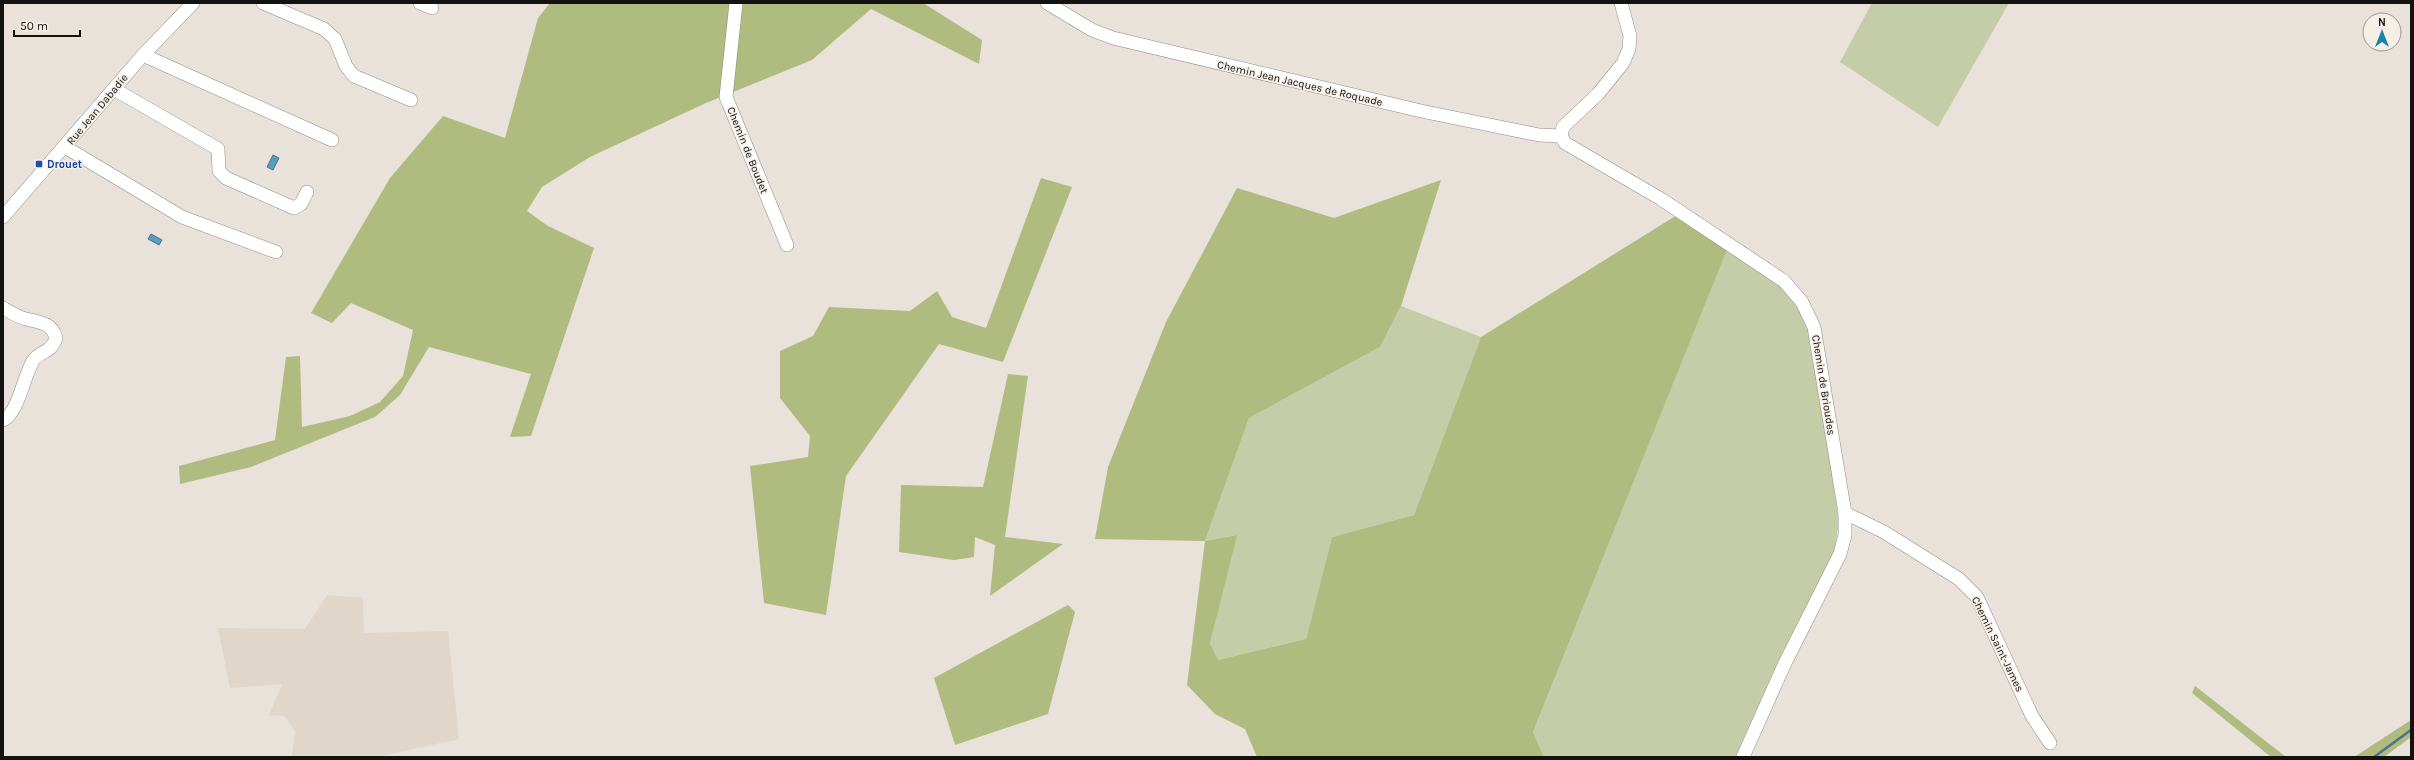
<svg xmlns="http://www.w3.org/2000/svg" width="2414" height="760" font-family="Karla,sans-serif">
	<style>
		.built { fill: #e1d6ca }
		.green { fill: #c5cda8 }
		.forest { fill: #b0bc7f }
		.water { fill: #5b9fbe; stroke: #46758a }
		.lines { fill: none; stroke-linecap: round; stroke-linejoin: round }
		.stream { stroke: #46758a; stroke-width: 2.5 }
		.minor-casing { stroke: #918b85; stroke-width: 14 }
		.minor { stroke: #fff; stroke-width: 13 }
		.transit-dot { fill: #1a4fb4; stroke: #f5efe8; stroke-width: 1.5 }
		.labels { text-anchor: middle; stroke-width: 3; stroke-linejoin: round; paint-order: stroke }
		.street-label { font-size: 11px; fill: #141210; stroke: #f5efe8 }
		.transit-label { font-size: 11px; font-weight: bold; fill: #164399; stroke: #f5efe8; text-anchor: start }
	</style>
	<rect width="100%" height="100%" fill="#e8e2db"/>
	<polygon class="built" points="327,595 363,598 364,633 448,631 459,739 377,757 292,757 295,731 284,716 269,715 282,684 230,688 218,628 305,629"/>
	<g class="green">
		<polygon points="1872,3 2009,3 1938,127 1840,62"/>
		<path d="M1727,250C1742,260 1771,275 1783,288C1799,306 1808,329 1814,352L1839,522L1834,553L1737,757H1544L1533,732Z"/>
		<polygon points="1401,306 1481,337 1414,515 1332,537 1306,639 1218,660 1210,645 1236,535 1205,541 1249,418 1380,347"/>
	</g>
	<g class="forest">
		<polygon points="550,3 923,3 982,40 979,64 871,9 812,60 706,103 590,157 542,187 527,211 548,226 594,248 531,436 510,437 531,374 429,347 400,395 375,417 251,467 180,484 179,466 275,440 286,357 300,356 302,427 350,416 380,402 403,376 413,330 351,303 332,323 311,313 390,178 443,116 505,138 538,18"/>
		<polygon points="1041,178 1072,187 1003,362 939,344 846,476 826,615 764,603 750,466 808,457 810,436 780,398 780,351 813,336 829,307 910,311 937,291 952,317 986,328"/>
		<polygon points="1441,180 1401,306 1380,347 1249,418 1205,541 1237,535 1210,644 1218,660 1306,639 1332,537 1414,515 1481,337 1677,215 1727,250 1533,732 1544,757 1257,757 1245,729 1215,714 1187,685 1205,541 1095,539 1108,467 1166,322 1237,188 1334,218"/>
		<polygon points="1008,374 1028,376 1005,537 1063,544 990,596 995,545 975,537 974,557 954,560 899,552 901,485 983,487"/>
		<polygon points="1068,605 1075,612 1048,714 955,745 934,678"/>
		<polygon points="2195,686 2286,757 2271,757 2192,693"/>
		<polygon points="2411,720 2411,737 2384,757 2354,757"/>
	</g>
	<g class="water">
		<polygon points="273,155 279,158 273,170 267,167"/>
		<polygon points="151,234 162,240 159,245 148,239"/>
	</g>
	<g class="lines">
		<polyline class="stream" points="2374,757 2411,730"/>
		<g class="minor-casing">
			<g id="minor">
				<polyline points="263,3 324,29 335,39 346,66 354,76 411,100"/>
				<polyline points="420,3 432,8"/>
				<polyline points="736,3 726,97 787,245"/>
				<polyline points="1047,3 1092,30 1113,38 1421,111 1539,135 1561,136"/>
				<polyline points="1621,3 1630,36 1629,49 1623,63 1598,94 1563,127 1561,136 1565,143 1661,199 1784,281 1802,302 1814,327 1845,513 1845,535 1840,554 1785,663 1743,757"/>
				<polyline points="143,55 332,140"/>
				<polyline points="114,89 218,149 219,171 226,178 294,208 301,204 307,192"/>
				<polyline points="65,147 182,217 276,252"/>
				<polyline points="3,217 143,55 193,3"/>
				<path d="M3,308C10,312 18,317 26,319C40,322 52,323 56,338C51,354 40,350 33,361C24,375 18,414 3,420"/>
				<polyline points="1845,513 1884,532 1959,579 1977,597 2032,716 2050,743"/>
			</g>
		</g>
		<use href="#minor" class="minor"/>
	</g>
	<rect class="transit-dot" x="35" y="160" width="8" height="8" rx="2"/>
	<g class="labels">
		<g class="street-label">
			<text transform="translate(1300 83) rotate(13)" y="4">Chemin Jean Jacques de Roquade</text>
			<text transform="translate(97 109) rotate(-50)" y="4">Rue Jean Dabadie</text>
			<text transform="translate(748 150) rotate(68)" y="4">Chemin de Boudet</text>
			<text transform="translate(1824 385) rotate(81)" y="4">Chemin de Brioudes</text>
			<text transform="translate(1998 644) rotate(64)" y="4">Chemin Saint-James</text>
		</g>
		<g class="transit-label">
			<text x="47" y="168">Drouet</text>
		</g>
	</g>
	<rect width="2414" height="760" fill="none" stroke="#141210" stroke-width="8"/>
	<g transform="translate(2382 32)"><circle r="19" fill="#f5efe8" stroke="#9b9792"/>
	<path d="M0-3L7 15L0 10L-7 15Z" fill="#1983ac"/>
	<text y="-6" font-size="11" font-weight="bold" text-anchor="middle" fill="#141210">N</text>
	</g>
	<path d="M14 30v6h66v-6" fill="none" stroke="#141210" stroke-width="2"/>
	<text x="20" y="30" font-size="12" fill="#141210" stroke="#f5efe8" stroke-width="3" paint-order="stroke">50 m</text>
</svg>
